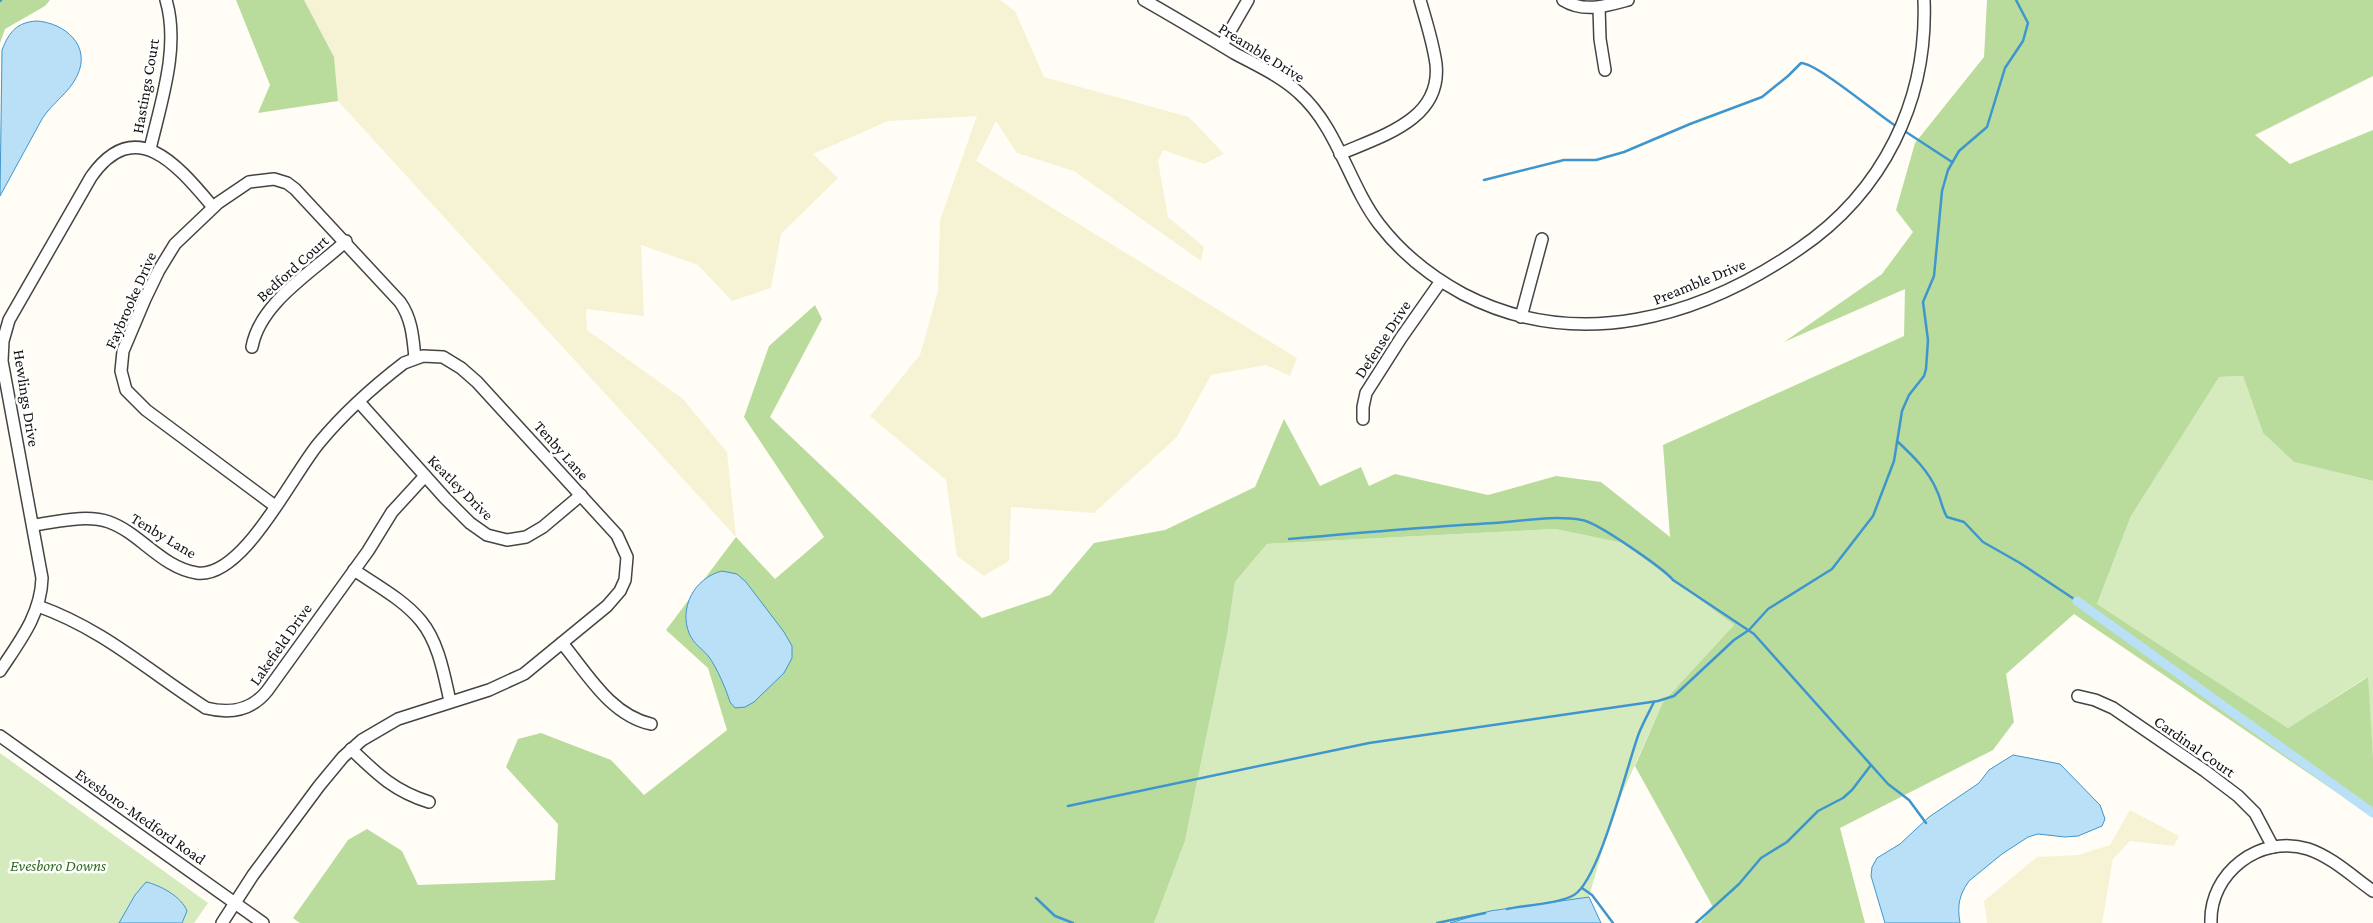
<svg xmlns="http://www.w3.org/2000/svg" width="2373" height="923" font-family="'Crimson Pro',serif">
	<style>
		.farmland { fill: #f6f3d4 }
		.green { fill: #d5ebbd }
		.forest { fill: #b9dc9c }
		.water { fill: #b9e0f7; stroke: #3f96cf }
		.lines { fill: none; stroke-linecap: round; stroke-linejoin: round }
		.stream { stroke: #3f96cf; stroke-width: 2.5 }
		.canal { stroke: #b9e0f7; stroke-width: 9 }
		.minor-casing { stroke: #444; stroke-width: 14 }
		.minor { stroke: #fff; stroke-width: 11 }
		.labels { text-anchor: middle; stroke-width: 5; stroke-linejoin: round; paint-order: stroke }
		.street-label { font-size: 16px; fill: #111; stroke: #fff }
		.park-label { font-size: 16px; font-style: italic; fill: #2f6b1f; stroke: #fff }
	</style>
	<rect width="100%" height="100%" fill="#fffdf5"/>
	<g class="farmland">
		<polygon points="304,0 1000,0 1015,11 1044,77 1189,117 1224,154 1204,164 1163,150 1158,161 1168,217 1204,247 1201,261 1074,171 1017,153 996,121 976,161 1297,358 1290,376 1266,365 1211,375 1177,437 1094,513 1011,507 1009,561 984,576 957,556 946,480 870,416 920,355 938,291 940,220 977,116 888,121 813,154 838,178 781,234 771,288 732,301 698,265 641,245 644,316 586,309 587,330 683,399 727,452 736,537 338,101 334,57"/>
		<polygon points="2130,810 2179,836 2174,846 2130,841 2113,859 2102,923 1987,923 1984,901 2037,857 2078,855 2110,845"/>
	</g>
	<g class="green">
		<polygon points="2243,376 2263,433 2294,462 2373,481 2373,757 2367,677 2288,728 2097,604 2131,516 2218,377"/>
		<polygon points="1555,529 1623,543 1734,625 1663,702 1612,816 1589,897 1490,911 1450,923 1154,923 1185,841 1227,636 1235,582 1267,544"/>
		<polygon points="0,753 208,903 194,923 0,923"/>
	</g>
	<g class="forest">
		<polygon points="0,0 50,0 45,6 5,29 0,43"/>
		<polygon points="236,0 304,0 334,57 338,101 258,113 270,85"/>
		<polygon points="1987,0 2373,0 2373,76 2255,135 2290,164 2373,130 2373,481 2294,462 2263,433 2243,376 2219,377 2131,516 2097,604 2288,728 2368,677 2373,757 2373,817 2074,614 2006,674 2014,722 1993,750 1840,828 1865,923 1700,923 1713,907 1635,766 1663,702 1734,625 1623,543 1555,529 1267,544 1235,582 1227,636 1185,841 1154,923 300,923 293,918 348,840 367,829 402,851 418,885 555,880 558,824 506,767 518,739 541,733 611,760 644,795 727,730 708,668 666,630 736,537 775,579 824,537 744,417 769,346 815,305 822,319 770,417 982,618 1050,595 1094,543 1165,530 1255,487 1284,419 1320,486 1361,467 1369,486 1395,474 1488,495 1556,476 1601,482 1670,537 1663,445 1904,336 1905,289 1784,342 1882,274 1913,232 1896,210 1915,143 1984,57"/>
	</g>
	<g class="water">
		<path d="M37,21C65,23 92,46 77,76C69,93 52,103 42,119L0,196L2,50C9,32 17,22 37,21Z"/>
		<path d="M722,571L737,574L746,582L784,632L792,646V658L784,673L754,702L745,707L735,708L730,702C726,689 717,668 709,657C702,648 694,645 689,633C679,608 694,578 722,571Z"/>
		<path d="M2013,755L2060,764L2100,805L2105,819L2102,826L2078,836L2065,837L2038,834L2028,837L2002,854L1969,881C1959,895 1957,906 1960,923H1885L1871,876L1872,867L1877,858L1900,844L1929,817L1979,783L1989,770Z"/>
		<path d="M146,882C160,885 182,897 187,911L182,923H119L135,895Z"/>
		<polygon points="1589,897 1601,923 1450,923 1490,911"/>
	</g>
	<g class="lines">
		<g class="stream">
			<polyline points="0,1 1,0"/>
			<polyline points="1903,130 1952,162"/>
			<path d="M1484,180L1564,160H1596L1624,152L1690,124L1762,97L1788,76L1801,63C1817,63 1878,115 1896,126"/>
			<path d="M1897,441C1912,455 1929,471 1937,491C1941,499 1942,509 1947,517L1964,522L1983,542L2020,563L2077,601"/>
			<path d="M1289,539C1357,533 1426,527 1494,523C1522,521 1554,515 1582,520C1597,522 1664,569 1673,580L1754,634L1888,784L1909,800L1926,823"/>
			<polyline points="1068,806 1369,743 1658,701 1674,696 1734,640 1749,630 1768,609 1832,569 1873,516 1894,461 1902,411 1909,395 1924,376 1926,369 1928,340 1923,302 1934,276 1942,191 1948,170 1959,151 1987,127 2005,68 2023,41 2028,23 2016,0"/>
			<polyline points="1582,888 1592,895 1613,923"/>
			<polyline points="1036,898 1055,916 1073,923"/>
			<path d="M1507,909C1526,905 1558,904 1574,895C1600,879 1627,765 1639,733C1643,723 1649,712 1654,702"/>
			<polyline points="1437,923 1485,913"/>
			<polyline points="1696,923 1739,884 1761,858 1787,842 1818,811 1843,798 1852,790 1871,765"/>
		</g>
		<polyline class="canal" points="2077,601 2373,813"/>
		<g class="minor-casing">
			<g id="minor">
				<path d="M1144,0C1174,17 1204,35 1234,53C1256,65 1281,76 1299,93C1338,128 1348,183 1379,224C1402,254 1430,276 1463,294C1577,353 1699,318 1799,249C1883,192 1928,101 1924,0"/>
				<path d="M1563,0C1584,13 1606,6 1628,0"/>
				<polyline points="1599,7 1600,39 1605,70"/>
				<polyline points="1222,45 1248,0"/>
				<path d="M150,149C161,102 180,47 166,0"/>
				<path d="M1340,154C1381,136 1442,120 1436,64C1433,42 1426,21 1420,0"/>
				<polyline points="1521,317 1542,239"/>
				<path d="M252,347C260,302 314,271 346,241"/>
				<polyline points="359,402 445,498 470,523 487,535 507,540 526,537 543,527 581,495"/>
				<polyline points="1363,419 1363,407 1366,393 1401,338 1441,281"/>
				<path d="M275,506L146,410L126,390L121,371L123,351L145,299L159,270L175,244L218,203L249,182L274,179L287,183L295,189L400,302C412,319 413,338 415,358"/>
				<path d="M34,525C57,522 86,514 109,522C140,533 162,568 197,573C243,579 292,475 319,443C343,414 374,386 404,363L423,356L443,357L461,368L477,382L617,535L627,557L625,580L620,591L607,606L524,674L489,690L398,719L362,740L343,757L319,786L253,875L222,923"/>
				<path d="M354,570C376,585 404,600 421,621C439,643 444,675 450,701"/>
				<path d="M38,606C105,630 148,671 206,708C230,714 251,711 267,691L368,551L392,512L425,476"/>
				<path d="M562,643C587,673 610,715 651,724"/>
				<path d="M0,671C19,642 41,615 42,578L2,361L3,341L9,320L91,177C136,113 179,167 213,207"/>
				<polyline points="2078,696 2095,700 2113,708 2205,771 2238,796 2255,813 2273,847"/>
				<polyline points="0,736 263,923"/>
				<path d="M351,749C377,774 394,791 429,802"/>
				<path d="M2211,923C2209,873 2260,834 2308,849C2332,857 2353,877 2373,891"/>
			</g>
		</g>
		<use href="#minor" class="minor"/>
	</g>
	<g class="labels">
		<g class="street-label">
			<text transform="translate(1262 52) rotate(32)" y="6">Preamble Drive</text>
			<text transform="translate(145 86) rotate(-80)" y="6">Hastings Court</text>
			<text transform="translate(292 268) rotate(-42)" y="6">Bedford Court</text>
			<text transform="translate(1699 281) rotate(-22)" y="6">Preamble Drive</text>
			<text transform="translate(130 300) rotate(-66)" y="6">Faybrooke Drive</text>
			<text transform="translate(1382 339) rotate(-57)" y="6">Defense Drive</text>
			<text transform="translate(27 398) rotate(81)" y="6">Hewlings Drive</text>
			<text transform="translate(562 450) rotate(48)" y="6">Tenby Lane</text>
			<text transform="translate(461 487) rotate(45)" y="6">Keatley Drive</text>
			<text transform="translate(164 535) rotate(31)" y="6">Tenby Lane</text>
			<text transform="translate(280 644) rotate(-55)" y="6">Lakefield Drive</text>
			<text transform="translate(2195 746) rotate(35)" y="6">Cardinal Court</text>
			<text transform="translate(141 816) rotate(35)" y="6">Evesboro-Medford Road</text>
		</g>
		<g class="park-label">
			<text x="58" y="871">Evesboro Downs</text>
		</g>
	</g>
</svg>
